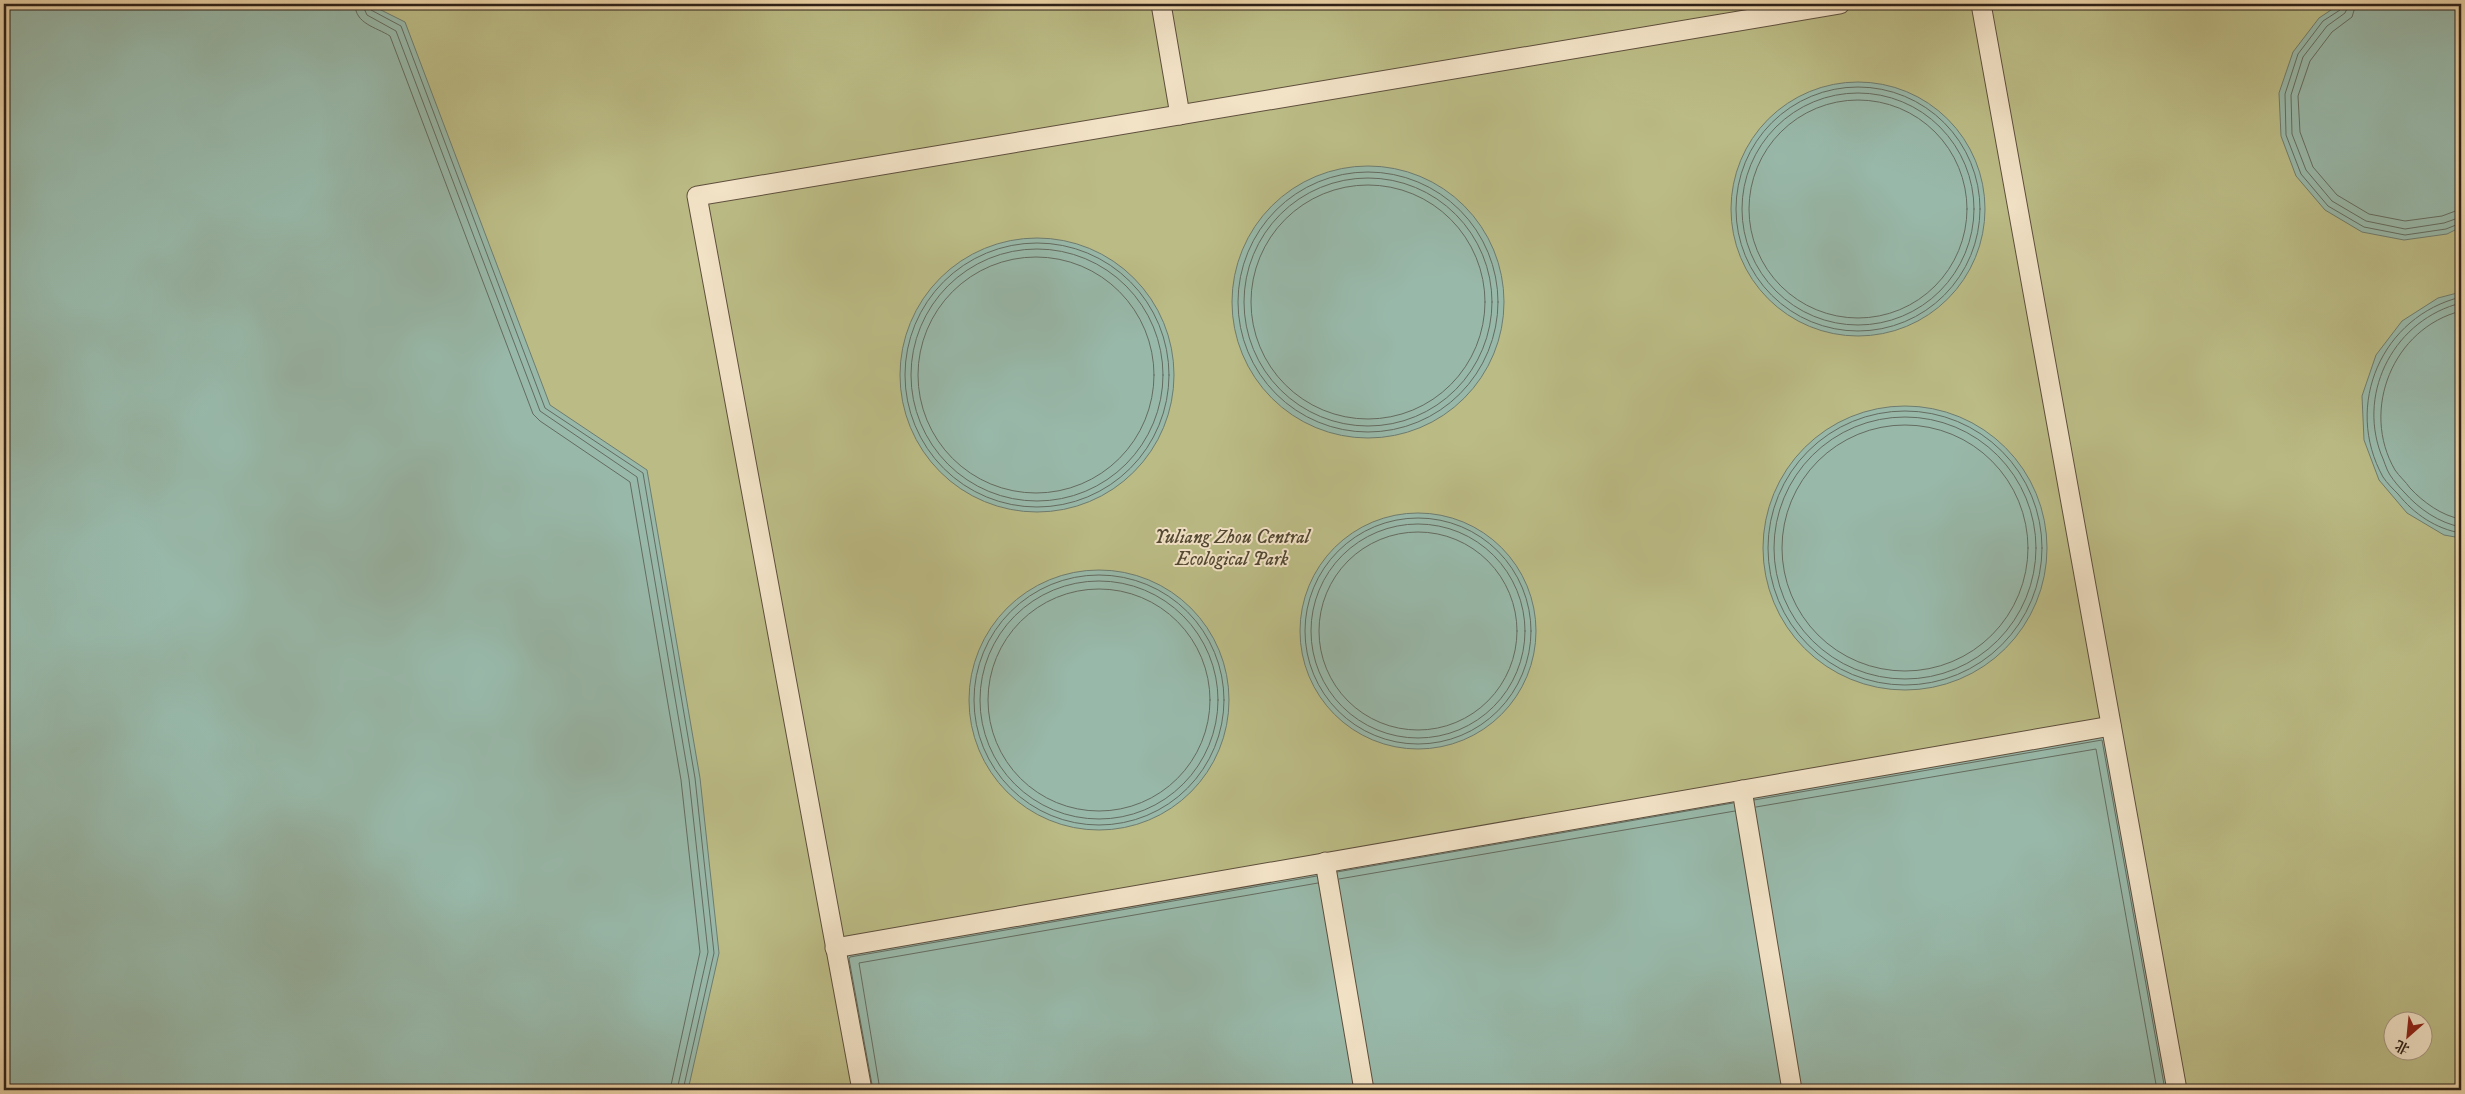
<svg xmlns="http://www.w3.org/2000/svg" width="2465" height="1094" font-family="'IM FELL DW Pica','Noto Serif SC',serif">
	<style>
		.green { fill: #bbbb85; stroke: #756e4e; fill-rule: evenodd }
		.water { fill: #98b8a9; stroke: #6e7c6f }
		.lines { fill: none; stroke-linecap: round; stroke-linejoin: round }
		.shore { stroke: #646c60; stroke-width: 1 }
		.service-casing { stroke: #5e4e3c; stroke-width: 21 }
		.service { stroke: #f2e2c6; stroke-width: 19 }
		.labels { text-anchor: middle; stroke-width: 4; stroke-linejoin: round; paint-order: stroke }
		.park-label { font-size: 19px; font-style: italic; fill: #524833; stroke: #f2e2c6 }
	</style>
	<rect width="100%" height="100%" fill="#ebd3a7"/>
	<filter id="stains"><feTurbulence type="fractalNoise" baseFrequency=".004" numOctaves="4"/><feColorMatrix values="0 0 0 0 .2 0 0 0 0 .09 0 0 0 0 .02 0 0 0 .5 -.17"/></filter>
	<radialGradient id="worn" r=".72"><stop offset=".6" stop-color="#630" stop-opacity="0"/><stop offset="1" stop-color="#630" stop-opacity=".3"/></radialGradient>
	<path class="green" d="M4,4H2461V1090H4ZM2392,1022H2422V1052H2392Z"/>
	<g class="water">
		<polygon points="4,4 369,4 405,22 550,405 647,470 700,778 719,953 688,1090 4,1090"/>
		<polygon points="2340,4 2461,4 2461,227 2447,234 2404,240 2362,232 2325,210 2296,176 2281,136 2279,93 2293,52 2319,18"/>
		<circle cx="1858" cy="209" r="127"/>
		<circle cx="1368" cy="302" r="136"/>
		<circle cx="1037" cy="375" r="137"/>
		<polygon points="2461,292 2461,538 2444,535 2407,513 2379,480 2364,440 2362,396 2376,355 2402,321 2438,298"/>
		<circle cx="1905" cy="548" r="142"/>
		<circle cx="1418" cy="631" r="118"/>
		<circle cx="1099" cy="700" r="130"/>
		<polygon points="2111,726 2177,1090 862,1090 835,948"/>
	</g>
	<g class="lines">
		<g class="shore">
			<path d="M355,4C355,24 376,27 390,36L533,414L540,421L630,482L681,780L700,952L670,1090"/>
			<polyline points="362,4 367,15 396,31 540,411 637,477 689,779 708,952 677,1090"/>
			<polyline points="368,4 371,10 401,26 545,408 643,473 695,778 714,953 683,1090"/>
			<polyline points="2342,4 2340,10 2323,21 2298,54 2285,94 2286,135 2301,174 2328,206 2364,227 2405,235 2446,229 2461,223"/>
			<polyline points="2349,4 2345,13 2327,26 2303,57 2291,95 2292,134 2306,170 2332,201 2366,221 2405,229 2444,223 2461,217"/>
			<polyline points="2356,4 2352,17 2332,32 2310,61 2298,96 2300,132 2313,167 2337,195 2369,214 2405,221 2442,216 2461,209"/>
			<circle cx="1858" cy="209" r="122"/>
			<circle cx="1858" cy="209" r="116"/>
			<circle cx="1858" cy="209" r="109"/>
			<circle cx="1368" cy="302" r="130"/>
			<circle cx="1368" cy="302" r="124"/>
			<circle cx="1368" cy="302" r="117"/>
			<circle cx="1037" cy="375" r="132"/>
			<circle cx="1037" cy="375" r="126"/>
			<circle cx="1036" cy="375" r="118"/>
			<path d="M2461,297C2382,316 2343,405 2383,477C2387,483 2393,489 2398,494C2414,514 2436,529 2461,533"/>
			<path d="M2461,303C2396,319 2357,390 2381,454C2384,460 2386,469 2390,475C2394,481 2399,487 2404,492C2419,509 2439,523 2461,527"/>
			<path d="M2461,311C2393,328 2360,410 2395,470C2399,476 2406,482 2410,488C2423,502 2442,516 2461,519"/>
			<circle cx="1905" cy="548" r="137"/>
			<circle cx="1905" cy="548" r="131"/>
			<circle cx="1905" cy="548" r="123"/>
			<circle cx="1418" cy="631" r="113"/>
			<circle cx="1418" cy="631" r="107"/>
			<circle cx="1418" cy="631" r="99"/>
			<circle cx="1099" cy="700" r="125"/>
			<circle cx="1099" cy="700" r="119"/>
			<circle cx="1099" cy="700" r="111"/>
			<polyline points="1754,800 2102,740 2165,1090"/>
			<polyline points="1756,807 2096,749 2157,1090"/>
			<polyline points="1337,872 1733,803"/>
			<polyline points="1339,879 1735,811"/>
			<polyline points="873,1090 849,959 850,957 1317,876"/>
			<polyline points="880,1090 859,963 1318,883"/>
		</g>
		<g class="service-casing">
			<g id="service">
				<polyline points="1161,4 1180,115"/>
				<polyline points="1981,4 2177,1090"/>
				<polyline points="1742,790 1792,1090"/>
				<polyline points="1325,862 1364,1090"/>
				<polyline points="835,948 2111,726"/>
				<polyline points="862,1090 697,196 1840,4"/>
			</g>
		</g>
		<use href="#service" class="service"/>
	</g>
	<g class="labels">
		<g class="park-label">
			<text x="1232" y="543">Yuliang Zhou Central<tspan x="1232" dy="22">Ecological Park</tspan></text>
		</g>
	</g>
	<rect width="2465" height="1094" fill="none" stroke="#ebd3a7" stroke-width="20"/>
	<rect x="5" y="5" width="2455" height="1084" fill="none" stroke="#2f2118" stroke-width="2.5"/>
	<rect x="10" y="10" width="2445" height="1074" fill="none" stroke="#2f2118"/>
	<g transform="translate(2408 1036) rotate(207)"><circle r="24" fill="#f2e2c6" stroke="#a49580"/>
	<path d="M0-4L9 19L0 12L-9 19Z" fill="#8f2418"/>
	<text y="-8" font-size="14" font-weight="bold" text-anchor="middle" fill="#2f2118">北</text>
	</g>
	<rect width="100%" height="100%" filter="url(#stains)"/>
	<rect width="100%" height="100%" fill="url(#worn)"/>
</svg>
